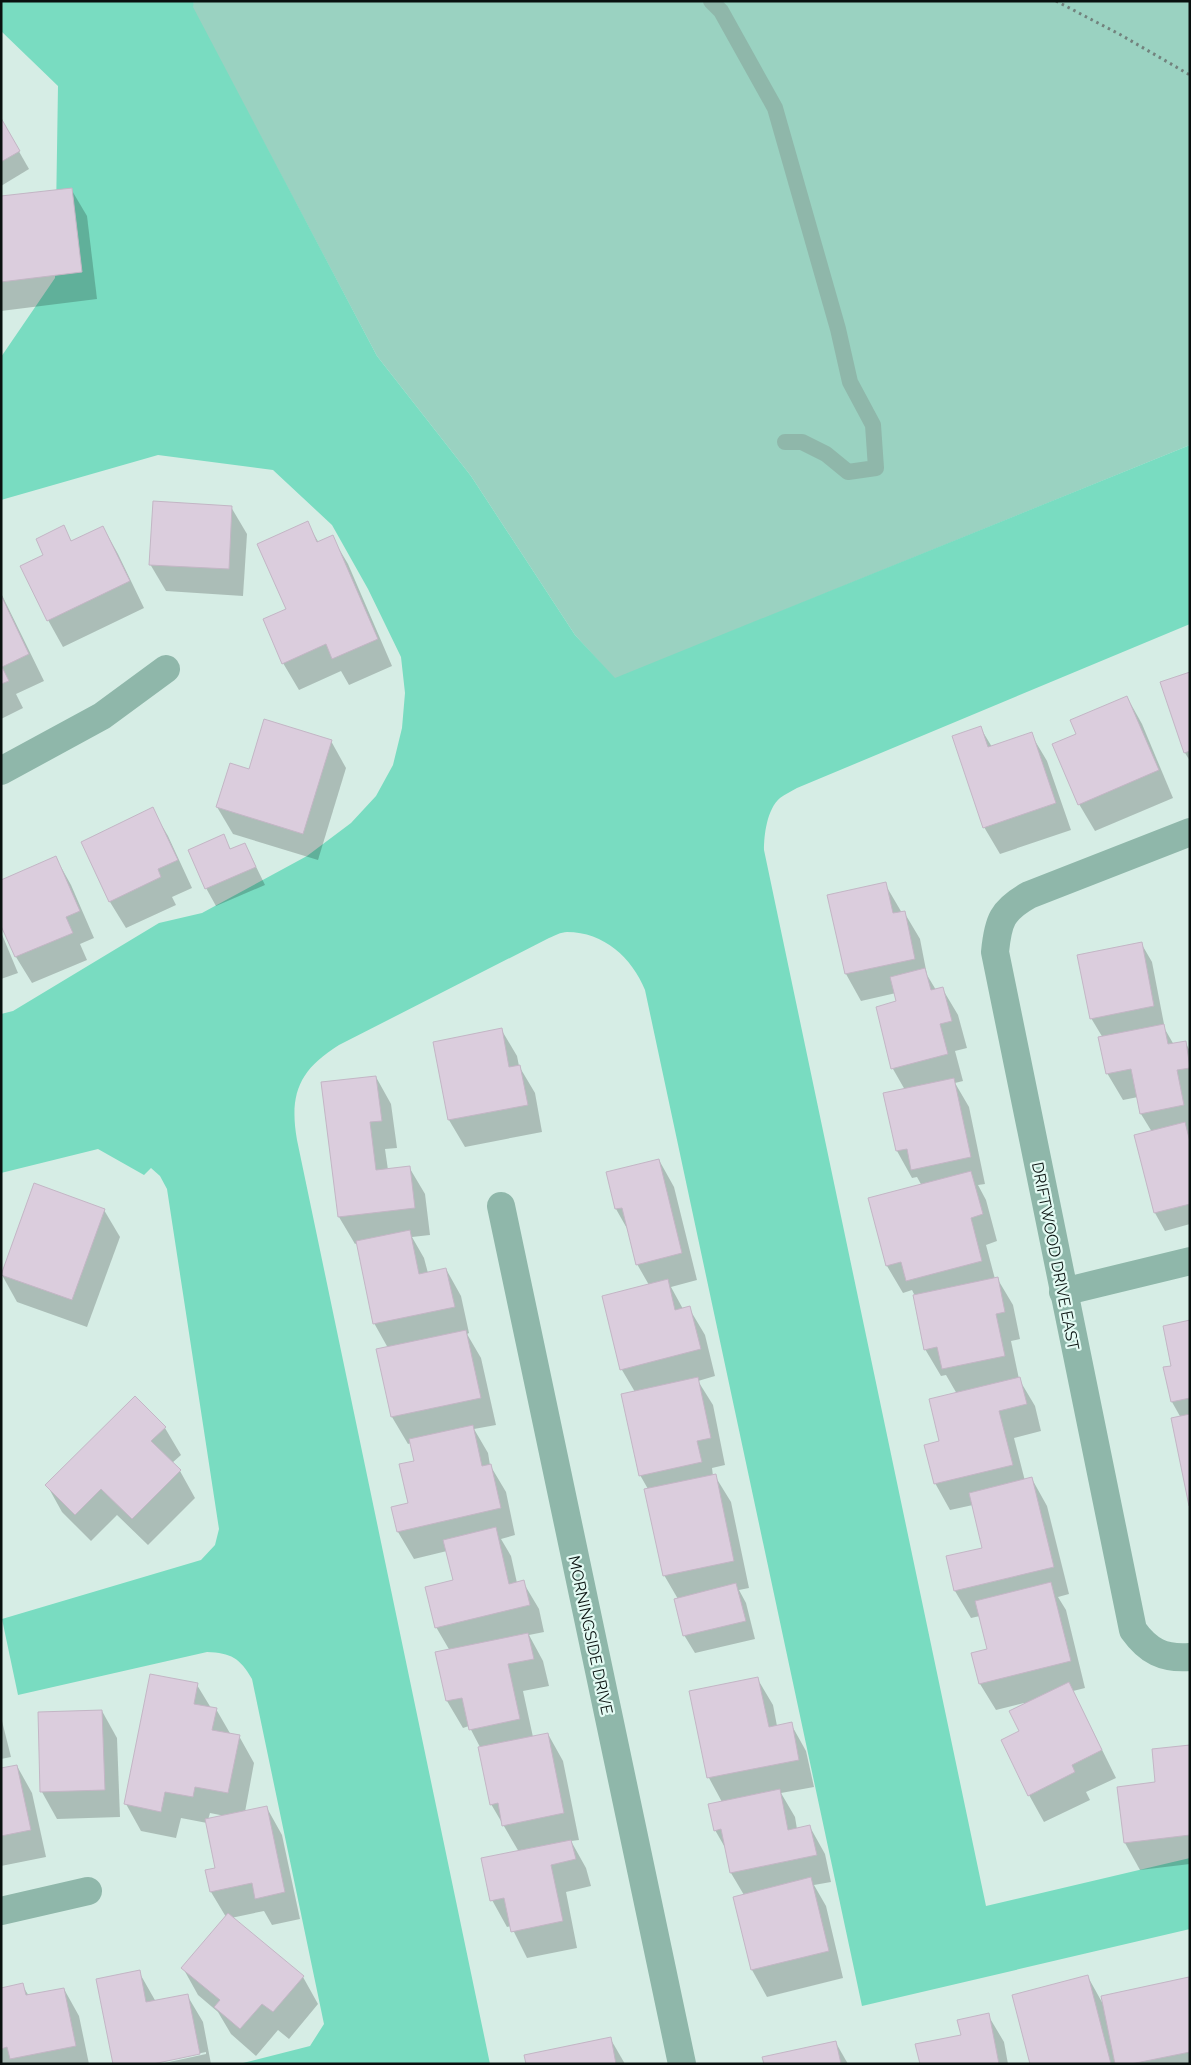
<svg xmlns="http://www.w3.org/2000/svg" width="1191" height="2065" font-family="Raleway,sans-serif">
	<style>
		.green { fill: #9ad2c1 }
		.water { fill: #79dcc1 }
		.shadow { fill: #0003; fill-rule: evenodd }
		.building { fill: #dbcddd; stroke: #c3b6c5 }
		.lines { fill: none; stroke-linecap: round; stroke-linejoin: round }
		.path { stroke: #72827d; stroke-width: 3; stroke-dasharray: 2.5 4; stroke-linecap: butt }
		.lane { stroke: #8fb7aa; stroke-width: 16 }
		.street { stroke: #8fb7aa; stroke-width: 28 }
		.labels { text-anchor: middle; stroke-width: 4.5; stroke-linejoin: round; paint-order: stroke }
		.street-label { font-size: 16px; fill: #09110f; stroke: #e3faf3 }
	</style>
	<rect width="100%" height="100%" fill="#d6ede5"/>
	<polygon class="green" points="194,1 1190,1 1190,445 615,679 575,635 471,476 377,356 192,7"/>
	<path class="water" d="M1,1H194L193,7L377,356L471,476L575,635L615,678L1190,445V624L797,788C792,791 785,794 780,798C767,809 764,835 764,850L986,1906L1190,1858V1929L862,2006L645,990C632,958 604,932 567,932C561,932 554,936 549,938L339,1045C299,1070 289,1094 297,1140L490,2064H239L310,2046L324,2024L252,1679C240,1658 231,1653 207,1652L18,1695L2,1619L201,1560L215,1545L219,1529L167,1189L160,1176L151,1168L144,1175L98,1149L1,1173V1014L13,1011L159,923L202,913L307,856L351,823L376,796L393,765L402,728L405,693L401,657L368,589L332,525L273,470L158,455L1,500V357L55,278L58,86L1,31Z"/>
	<g class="shadow">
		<polygon points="1,120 29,169 1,186"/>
		<polygon points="71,189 87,216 97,299 1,311 1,198"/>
		<polygon points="231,507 247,534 243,596 166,591 150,564"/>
		<polygon points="307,523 319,543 332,537 348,564 392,666 349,685 341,671 299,690 283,663 287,610"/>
		<polygon points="63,527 72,542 103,527 118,554 144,608 63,647 48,620 45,556"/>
		<polygon points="1,593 44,681 16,694 23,708 1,719"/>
		<polygon points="1190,673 1190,761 1185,753"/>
		<polygon points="1127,697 1142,724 1173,798 1095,831 1079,804 1078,735"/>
		<polygon points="980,727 992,747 1031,734 1047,761 1071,830 1000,854 984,827"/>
		<polygon points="331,741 346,768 318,860 233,834 217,807 249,770"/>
		<polygon points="152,809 168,836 192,888 172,897 176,905 126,928 110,902 82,842"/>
		<polygon points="223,836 231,850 245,844 265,885 216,906 206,888"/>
		<polygon points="56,858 71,885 94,938 80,944 87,960 32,983 16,957"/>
		<polygon points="885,884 902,913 904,912 920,939 927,975 936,990 942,988 958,1015 967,1048 955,1051 963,1081 955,1083 969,1107 985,1184 978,1185 986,1200 997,1241 986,1245 995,1279 997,1278 1013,1305 1020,1339 1011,1341 1019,1379 1035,1406 1041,1431 1014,1438 1025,1481 1032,1479 1047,1506 1069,1594 1058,1597 1066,1610 1085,1688 1073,1691 1116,1778 1086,1792 1090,1800 1044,1822 1029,1795 1020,1731 1024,1703 996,1710 980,1684 989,1650 980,1616 971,1618 955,1591 947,1557 984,1549 973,1505 950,1510 935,1483 941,1442 957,1394 946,1375 941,1376 925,1349 915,1296 912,1290 903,1293 887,1266 922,1186 917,1177 912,1178 897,1151 905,1090 893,1069 898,1002 896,993 861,1001 846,974"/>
		<polygon points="1,932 18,973 1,979"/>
		<polygon points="1141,943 1152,962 1164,1024 1162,1024 1174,1045 1185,1042 1190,1051 1190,1224 1165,1231 1155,1213 1152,1132 1141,1114 1138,1097 1123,1100 1107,1073 1103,1038 1091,1018"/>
		<polygon points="501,1029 517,1056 519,1066 535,1093 542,1132 465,1147 449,1120 434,1043"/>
		<polygon points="376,1077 391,1104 397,1148 385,1149 388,1170 409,1167 425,1194 430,1235 412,1237 424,1258 428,1273 446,1269 461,1296 469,1333 467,1334 481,1358 496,1425 474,1429 488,1453 490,1465 506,1492 515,1535 501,1539 511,1556 517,1583 523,1582 539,1609 544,1632 529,1635 543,1661 549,1686 523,1691 533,1737 548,1734 563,1761 579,1840 571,1841 586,1868 591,1886 566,1892 577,1948 527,1958 511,1926 507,1927 492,1900 519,1852 491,1804 480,1747 469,1726 463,1728 447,1701 437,1653 450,1651 436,1627 454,1581 447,1551 414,1559 398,1532 392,1508 409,1504 415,1462 411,1443 408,1444 392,1417 378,1350 388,1348 374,1323 357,1243 355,1244 339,1217"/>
		<polygon points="659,1160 674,1187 697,1280 671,1287 683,1309 689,1308 705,1335 715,1376 698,1381 713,1405 725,1465 712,1468 713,1476 715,1476 731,1502 749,1588 739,1590 746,1603 755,1639 695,1653 684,1635 678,1599 664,1575 648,1489 640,1475 635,1392 622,1370 649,1285 637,1264 629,1232 616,1209"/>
		<polygon points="104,1210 120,1237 87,1327 17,1302 2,1275"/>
		<polygon points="1190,1321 1190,1503 1181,1418 1172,1402 1164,1368 1172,1367"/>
		<polygon points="165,1428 181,1455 172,1463 180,1471 195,1498 148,1545 117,1515 91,1541 62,1512 47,1485"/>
		<polygon points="757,1678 773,1705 777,1726 791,1724 806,1751 814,1787 781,1793 795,1817 797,1829 810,1827 825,1854 831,1882 814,1885 826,1906 843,1978 767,1997 752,1970 744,1895 731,1873 727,1851 715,1830 722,1802 709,1778 691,1692"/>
		<path d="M197,1685L211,1708L216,1709L231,1735L239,1736L254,1763L245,1812L267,1808L282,1835L300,1919L272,1925L264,1911L231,1918L303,1977L318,2004L289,2039L278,2030L256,2056L231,2034L218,2012L198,1995L183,1968L226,1917L211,1892L216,1869L207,1823L181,1818L176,1838L141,1831L126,1804ZM210,1813L225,1816L208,1820Z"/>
		<polygon points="102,1711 117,1738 120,1817 57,1819 42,1792"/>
		<polygon points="1,1717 11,1757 1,1759"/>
		<polygon points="1190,1746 1190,1864 1140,1870 1125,1843"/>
		<polygon points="17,1766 32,1793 46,1857 1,1866 1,1769"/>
		<polygon points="139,1972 156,2002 187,1995 203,2022 211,2064 160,2064 206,2054 206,2052 147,2064"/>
		<polygon points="1088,1977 1103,2004 1188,1979 1190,2064 1031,2064"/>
		<polygon points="22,1985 29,1996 64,1989 79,2016 89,2064 1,2064 1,1989"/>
		<polygon points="988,2015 1004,2042 1008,2064 921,2064 962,2036"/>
		<polygon points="610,2038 625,2064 528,2064"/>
		<polygon points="836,2043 848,2064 765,2064"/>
	</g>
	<g class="building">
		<polygon points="1,118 20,151 1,162"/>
		<polygon points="72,188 82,272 1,282 1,196"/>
		<polygon points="153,501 232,506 229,569 149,565"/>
		<polygon points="308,521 317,542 333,535 378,639 332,659 326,644 282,664 263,619 286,609 257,544"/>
		<polygon points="64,525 71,541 103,526 130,581 47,621 20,566 43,555 36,539"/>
		<polygon points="1,595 29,654 2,667 9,681 1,684"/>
		<polygon points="1190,672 1190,751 1184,753 1160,682"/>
		<polygon points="1127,696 1159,770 1078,805 1052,744 1076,734 1070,720"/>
		<polygon points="264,719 332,740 303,834 216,807 230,763 249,769"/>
		<polygon points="981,726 988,747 1032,732 1056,803 983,828 952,736"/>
		<polygon points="153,807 178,860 158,869 161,877 109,902 81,842"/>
		<polygon points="224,834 230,849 245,843 256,867 205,889 188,850"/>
		<polygon points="56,856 80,911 66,917 73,933 15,957 1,926 1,880"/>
		<polygon points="886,882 893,913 905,911 915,959 845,974 827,895"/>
		<polygon points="1142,942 1154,1006 1090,1019 1077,955"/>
		<polygon points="925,968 931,990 943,987 952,1021 940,1024 948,1054 891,1069 876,1007 896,1001 890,977"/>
		<polygon points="1164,1024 1168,1044 1186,1041 1190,1068 1177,1070 1184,1105 1140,1114 1131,1069 1106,1074 1098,1037"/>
		<polygon points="502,1028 509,1067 520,1065 528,1105 448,1120 433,1042"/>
		<polygon points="376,1076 382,1121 370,1122 376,1170 410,1166 415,1208 338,1217 321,1082"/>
		<polygon points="954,1078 971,1157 911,1170 907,1149 896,1151 883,1093"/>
		<polygon points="1185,1122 1190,1142 1190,1204 1154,1213 1134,1135"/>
		<polygon points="659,1159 682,1253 636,1265 622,1208 615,1209 606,1172"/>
		<polygon points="971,1171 983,1214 971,1218 982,1261 906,1281 901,1262 886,1266 868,1198"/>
		<polygon points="34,1183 105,1209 72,1300 1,1275"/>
		<polygon points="410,1230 419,1274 446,1268 455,1307 373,1324 356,1241"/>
		<polygon points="998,1277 1005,1312 996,1314 1005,1356 942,1369 937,1347 924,1350 913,1295"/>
		<polygon points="668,1279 675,1310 690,1306 701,1349 620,1370 602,1296"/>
		<polygon points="1190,1320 1190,1398 1171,1402 1163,1367 1171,1366 1163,1326"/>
		<polygon points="466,1330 481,1398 391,1417 376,1349"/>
		<polygon points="698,1377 711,1438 697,1441 702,1462 639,1476 621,1394"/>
		<polygon points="1020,1377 1027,1404 999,1411 1013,1465 934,1484 924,1445 939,1441 929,1399"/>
		<polygon points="135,1396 166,1427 151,1441 181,1470 132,1519 101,1489 75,1515 45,1485"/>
		<polygon points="1190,1414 1190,1505 1189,1506 1171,1418"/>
		<polygon points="473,1425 482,1466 491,1464 501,1508 397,1532 391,1507 408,1503 399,1464 414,1461 409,1439"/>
		<polygon points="716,1474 734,1561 663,1576 644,1489"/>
		<polygon points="1032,1477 1054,1567 954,1591 946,1556 982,1548 969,1493"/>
		<polygon points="496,1527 509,1584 524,1580 530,1605 435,1628 425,1587 453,1580 443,1540"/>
		<polygon points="1051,1582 1071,1661 979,1684 971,1653 987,1649 975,1601"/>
		<polygon points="736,1583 746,1621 683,1636 674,1599"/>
		<polygon points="528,1633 534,1659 508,1664 520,1719 469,1730 462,1698 446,1701 435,1652"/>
		<polygon points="150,1674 198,1683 194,1704 217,1708 212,1730 240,1735 228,1793 195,1787 193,1797 165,1792 161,1812 124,1804"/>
		<polygon points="758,1677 769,1727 792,1722 799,1760 707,1778 689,1691"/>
		<polygon points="1069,1682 1102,1750 1072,1765 1075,1772 1028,1796 1001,1740 1019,1731 1009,1711"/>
		<polygon points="102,1710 105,1790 40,1792 38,1712"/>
		<polygon points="548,1733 564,1813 502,1826 498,1803 490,1805 478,1747"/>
		<polygon points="1190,1745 1190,1835 1124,1843 1117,1787 1155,1782 1152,1749"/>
		<polygon points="17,1765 31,1830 1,1836 1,1768"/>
		<polygon points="780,1789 788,1830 810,1825 817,1855 730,1873 721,1829 714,1831 708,1804"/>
		<polygon points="267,1806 285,1892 255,1899 252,1883 210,1892 205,1870 215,1868 205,1819"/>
		<polygon points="571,1840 576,1859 551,1865 563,1921 511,1932 504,1898 490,1901 481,1858"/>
		<polygon points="811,1877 829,1951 751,1970 733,1897"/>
		<polygon points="228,1913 304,1976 273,2012 262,2004 240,2029 214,2007 220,2000 181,1968"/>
		<polygon points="140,1970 146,2002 188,1994 200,2054 153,2064 113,2064 96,1979"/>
		<polygon points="1088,1975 1111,2064 1030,2064 1012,1995"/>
		<polygon points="1189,1977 1190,2052 1131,2064 1115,2064 1101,1996"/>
		<polygon points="23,1983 26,1995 64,1988 76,2046 10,2059 7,2047 1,2049 1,1988"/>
		<polygon points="989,2013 999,2064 920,2064 915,2044 961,2035 957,2020"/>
		<polygon points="611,2037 616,2064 526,2064 524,2055"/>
		<polygon points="836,2041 841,2064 764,2064 762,2057"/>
	</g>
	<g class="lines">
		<polyline class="path" points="1056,1 1121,35 1190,75"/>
		<polyline class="lane" points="711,1 721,11 775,108 838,329 850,382 873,425 876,468 848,472 826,454 802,442 785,442"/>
		<g class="street">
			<polyline points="1,771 102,716 166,669"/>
			<path d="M1190,832L1029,895C1002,910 998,921 995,952L1133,1630C1148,1651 1163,1659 1190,1657"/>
			<polyline points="501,1206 682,2064"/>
			<polyline points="1063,1292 1190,1261"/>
			<polyline points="1,1911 88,1891"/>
		</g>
	</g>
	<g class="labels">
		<g class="street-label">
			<text transform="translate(1056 1256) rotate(79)" y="6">DRIFTWOOD DRIVE EAST</text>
			<text transform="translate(591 1635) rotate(78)" y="6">MORNINGSIDE DRIVE</text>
		</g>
	</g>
	<rect width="1191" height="2065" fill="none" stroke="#09110f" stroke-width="5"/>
</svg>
